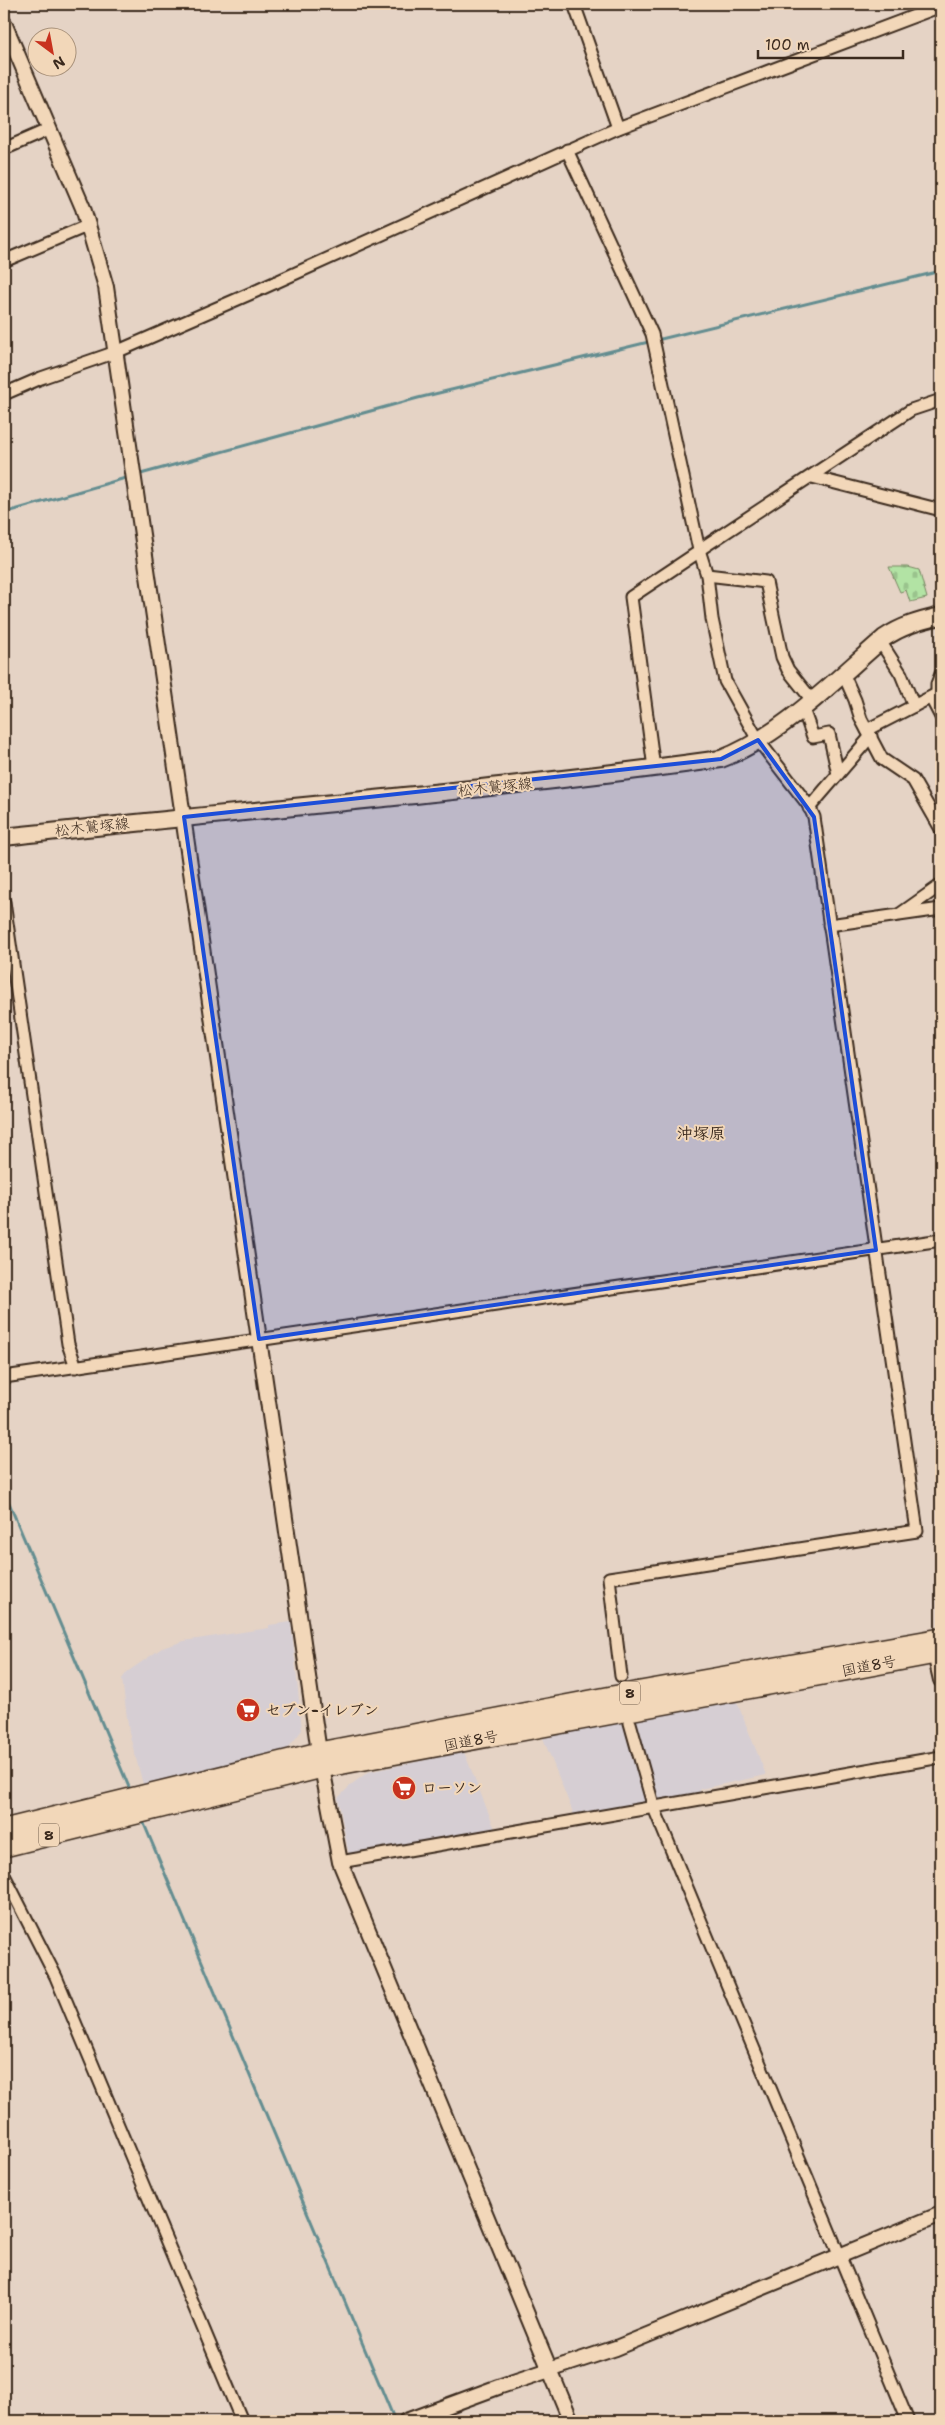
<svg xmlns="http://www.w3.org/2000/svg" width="945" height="2425" font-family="'Shantell Sans','Klee One',sans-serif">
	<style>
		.built { fill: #d6ced3 }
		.cemetery { fill: url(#cemetery-stones); stroke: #768661 }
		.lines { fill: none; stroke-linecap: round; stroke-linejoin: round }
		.stream { stroke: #648d90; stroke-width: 3 }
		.minor-casing { stroke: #3b2a1e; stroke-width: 15 }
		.tertiary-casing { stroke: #3b2a1e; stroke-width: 18 }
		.secondary-casing { stroke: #3b2a1e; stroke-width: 20 }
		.trunk-casing { stroke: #3b2a1e; stroke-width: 22 }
		.minor { stroke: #f2d7b9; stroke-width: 11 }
		.tertiary { stroke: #f2d7b9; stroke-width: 14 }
		.secondary { stroke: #f2d7b9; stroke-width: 16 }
		.trunk { stroke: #f2d7b9; stroke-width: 19 }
		.marked { fill: #1d4ed8; fill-opacity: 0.2; stroke: #1d4ed8; stroke-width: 4; stroke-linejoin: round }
		.labels { text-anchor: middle; stroke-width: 4; stroke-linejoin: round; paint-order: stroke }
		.shield { fill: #f2d7b9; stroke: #725e4c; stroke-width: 1 }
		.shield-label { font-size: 14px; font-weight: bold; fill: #3b2a1e }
		.street-label { font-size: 15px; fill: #3b2a1e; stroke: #f2d7b9 }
		.poi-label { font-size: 15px; font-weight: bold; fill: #3b2a1e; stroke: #f2d7b9; text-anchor: start }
		.neighbourhood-label { font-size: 16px; font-weight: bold; fill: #3b2a1e; stroke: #f2d7b9 }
	</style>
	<defs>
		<pattern id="cemetery-stones" width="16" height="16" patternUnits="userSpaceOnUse" patternTransform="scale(1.25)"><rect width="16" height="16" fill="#b2e3a4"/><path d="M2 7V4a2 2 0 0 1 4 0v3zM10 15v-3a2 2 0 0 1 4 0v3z" fill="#9ac38d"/></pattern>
	</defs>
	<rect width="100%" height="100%" fill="#e5d3c5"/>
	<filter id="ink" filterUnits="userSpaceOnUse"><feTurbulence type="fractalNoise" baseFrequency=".02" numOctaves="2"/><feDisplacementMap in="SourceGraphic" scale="10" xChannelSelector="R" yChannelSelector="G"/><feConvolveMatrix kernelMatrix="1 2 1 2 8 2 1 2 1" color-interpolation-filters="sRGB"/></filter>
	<g filter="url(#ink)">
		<g class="built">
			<polygon points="291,1622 302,1730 286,1751 146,1785 143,1784 129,1733 122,1679 127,1672 162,1648 184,1641 269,1628 269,1625"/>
			<polygon points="737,1702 766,1775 700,1789 700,1795 658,1803 632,1720"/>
			<polygon points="625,1722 649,1803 608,1813 601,1809 574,1815 543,1738"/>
			<polygon points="464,1752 495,1829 349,1855 338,1798 352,1784 368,1772"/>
		</g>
		<polygon class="cemetery" points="889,567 908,567 919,570 927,598 910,602 906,590 900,592"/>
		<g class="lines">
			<g class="stream">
				<polyline points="137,475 418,398 941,271"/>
				<polyline points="4,513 129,477"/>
				<polyline points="4,1491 131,1792"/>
				<polyline points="142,1819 395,2421"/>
			</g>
			<g class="minor-casing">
				<g id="minor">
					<polyline points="574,4 618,128"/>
					<polyline points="4,149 50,129"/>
					<polyline points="567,150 652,334 699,550 707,575 712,619 725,681 758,740 809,806 814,817 917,1531 609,1578 621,1676"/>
					<polyline points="4,261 89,225"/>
					<polyline points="4,394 41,378 116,352 254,292 618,128 941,6"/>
					<polyline points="812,477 941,510"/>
					<polyline points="699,550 911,410 941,400"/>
					<polyline points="707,575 766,582 782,657 788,670 812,700"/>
					<polyline points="880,641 901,674 914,706"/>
					<polyline points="843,673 855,700 861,719 882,759 913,780 941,829"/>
					<polyline points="937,694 937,684 941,674"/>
					<polyline points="931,698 941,717"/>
					<polyline points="803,709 813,737 829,734 838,774"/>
					<polyline points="867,730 937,694 941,695"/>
					<polyline points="654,768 631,597 700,551"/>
					<polyline points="809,808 871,736"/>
					<polyline points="4,902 68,1344 76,1367"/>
					<polyline points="900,914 941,885"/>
					<polyline points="829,925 941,909"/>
					<polyline points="4,1377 941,1240"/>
					<polyline points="630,1723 654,1808 908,2421"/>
					<polyline points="340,1862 941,1757"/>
					<polyline points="4,1875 56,1977 242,2421"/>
				</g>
			</g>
			<g class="tertiary-casing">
				<g id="tertiary">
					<polyline points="4,23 83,208 106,287 319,1752 340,1862 571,2421"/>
					<polyline points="935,1654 941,1680"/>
					<polyline points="406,2421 501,2386 616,2348 941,2214"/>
				</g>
			</g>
			<g class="secondary-casing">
				<path id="secondary" d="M4,837C243,810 483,792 721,759C780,737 836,679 884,638C902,626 919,621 941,616"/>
			</g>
			<g class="trunk-casing">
				<g id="trunk">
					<polyline points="4,1829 319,1752 612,1696 941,1638"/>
					<polyline points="4,1847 322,1768 941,1653"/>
				</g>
			</g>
			<use href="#minor" class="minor"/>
			<use href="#tertiary" class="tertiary"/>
			<use href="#secondary" class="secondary"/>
			<use href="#trunk" class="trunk"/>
		</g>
	</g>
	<path class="marked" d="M758,740L814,817L876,1250L259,1339L184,817L721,759Z"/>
	<defs>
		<g id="supermarket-disc" transform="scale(1.25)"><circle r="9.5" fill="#c8321e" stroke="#f2d7b9"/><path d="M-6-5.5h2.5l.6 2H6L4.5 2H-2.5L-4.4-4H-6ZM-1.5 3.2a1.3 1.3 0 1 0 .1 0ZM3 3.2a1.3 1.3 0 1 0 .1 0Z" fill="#fff"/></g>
	</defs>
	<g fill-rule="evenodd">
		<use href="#supermarket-disc" x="248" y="1710"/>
		<use href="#supermarket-disc" x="404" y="1788"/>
	</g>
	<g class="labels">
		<g class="shield">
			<rect x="620" y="1681.5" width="20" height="23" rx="4"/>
			<rect x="39" y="1823.5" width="20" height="23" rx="4"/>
		</g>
		<g class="shield-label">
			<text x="630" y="1698">8</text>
			<text x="49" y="1840">8</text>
		</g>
		<g class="street-label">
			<text transform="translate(495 787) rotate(-6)" y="5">松木鷲塚線</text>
			<text transform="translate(92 827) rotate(-6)" y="5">松木鷲塚線</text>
			<text transform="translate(869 1666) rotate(-11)" y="5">国道8号</text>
			<text transform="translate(471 1741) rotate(-11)" y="5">国道8号</text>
		</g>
		<g class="poi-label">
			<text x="266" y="1715">セブン-イレブン</text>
			<text x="422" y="1793">ローソン</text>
		</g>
		<g class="neighbourhood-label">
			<text x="701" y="1139">沖塚原</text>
		</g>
	</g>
	<rect width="945" height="2425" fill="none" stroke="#f2d7b9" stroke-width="20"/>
	<rect x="10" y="10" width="925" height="2405" fill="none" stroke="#3b2a1e" stroke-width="2" filter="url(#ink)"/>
	<g transform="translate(52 52) rotate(148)"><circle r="24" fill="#f2d7b9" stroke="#a9927b"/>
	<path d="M0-4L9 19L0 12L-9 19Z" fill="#c8321e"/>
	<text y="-8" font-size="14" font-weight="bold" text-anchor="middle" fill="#3b2a1e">N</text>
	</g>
	<path d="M758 50v8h145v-8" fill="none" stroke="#3b2a1e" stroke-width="2.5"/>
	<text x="765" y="50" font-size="15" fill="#3b2a1e" stroke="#f2d7b9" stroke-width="4" paint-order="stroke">100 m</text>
</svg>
